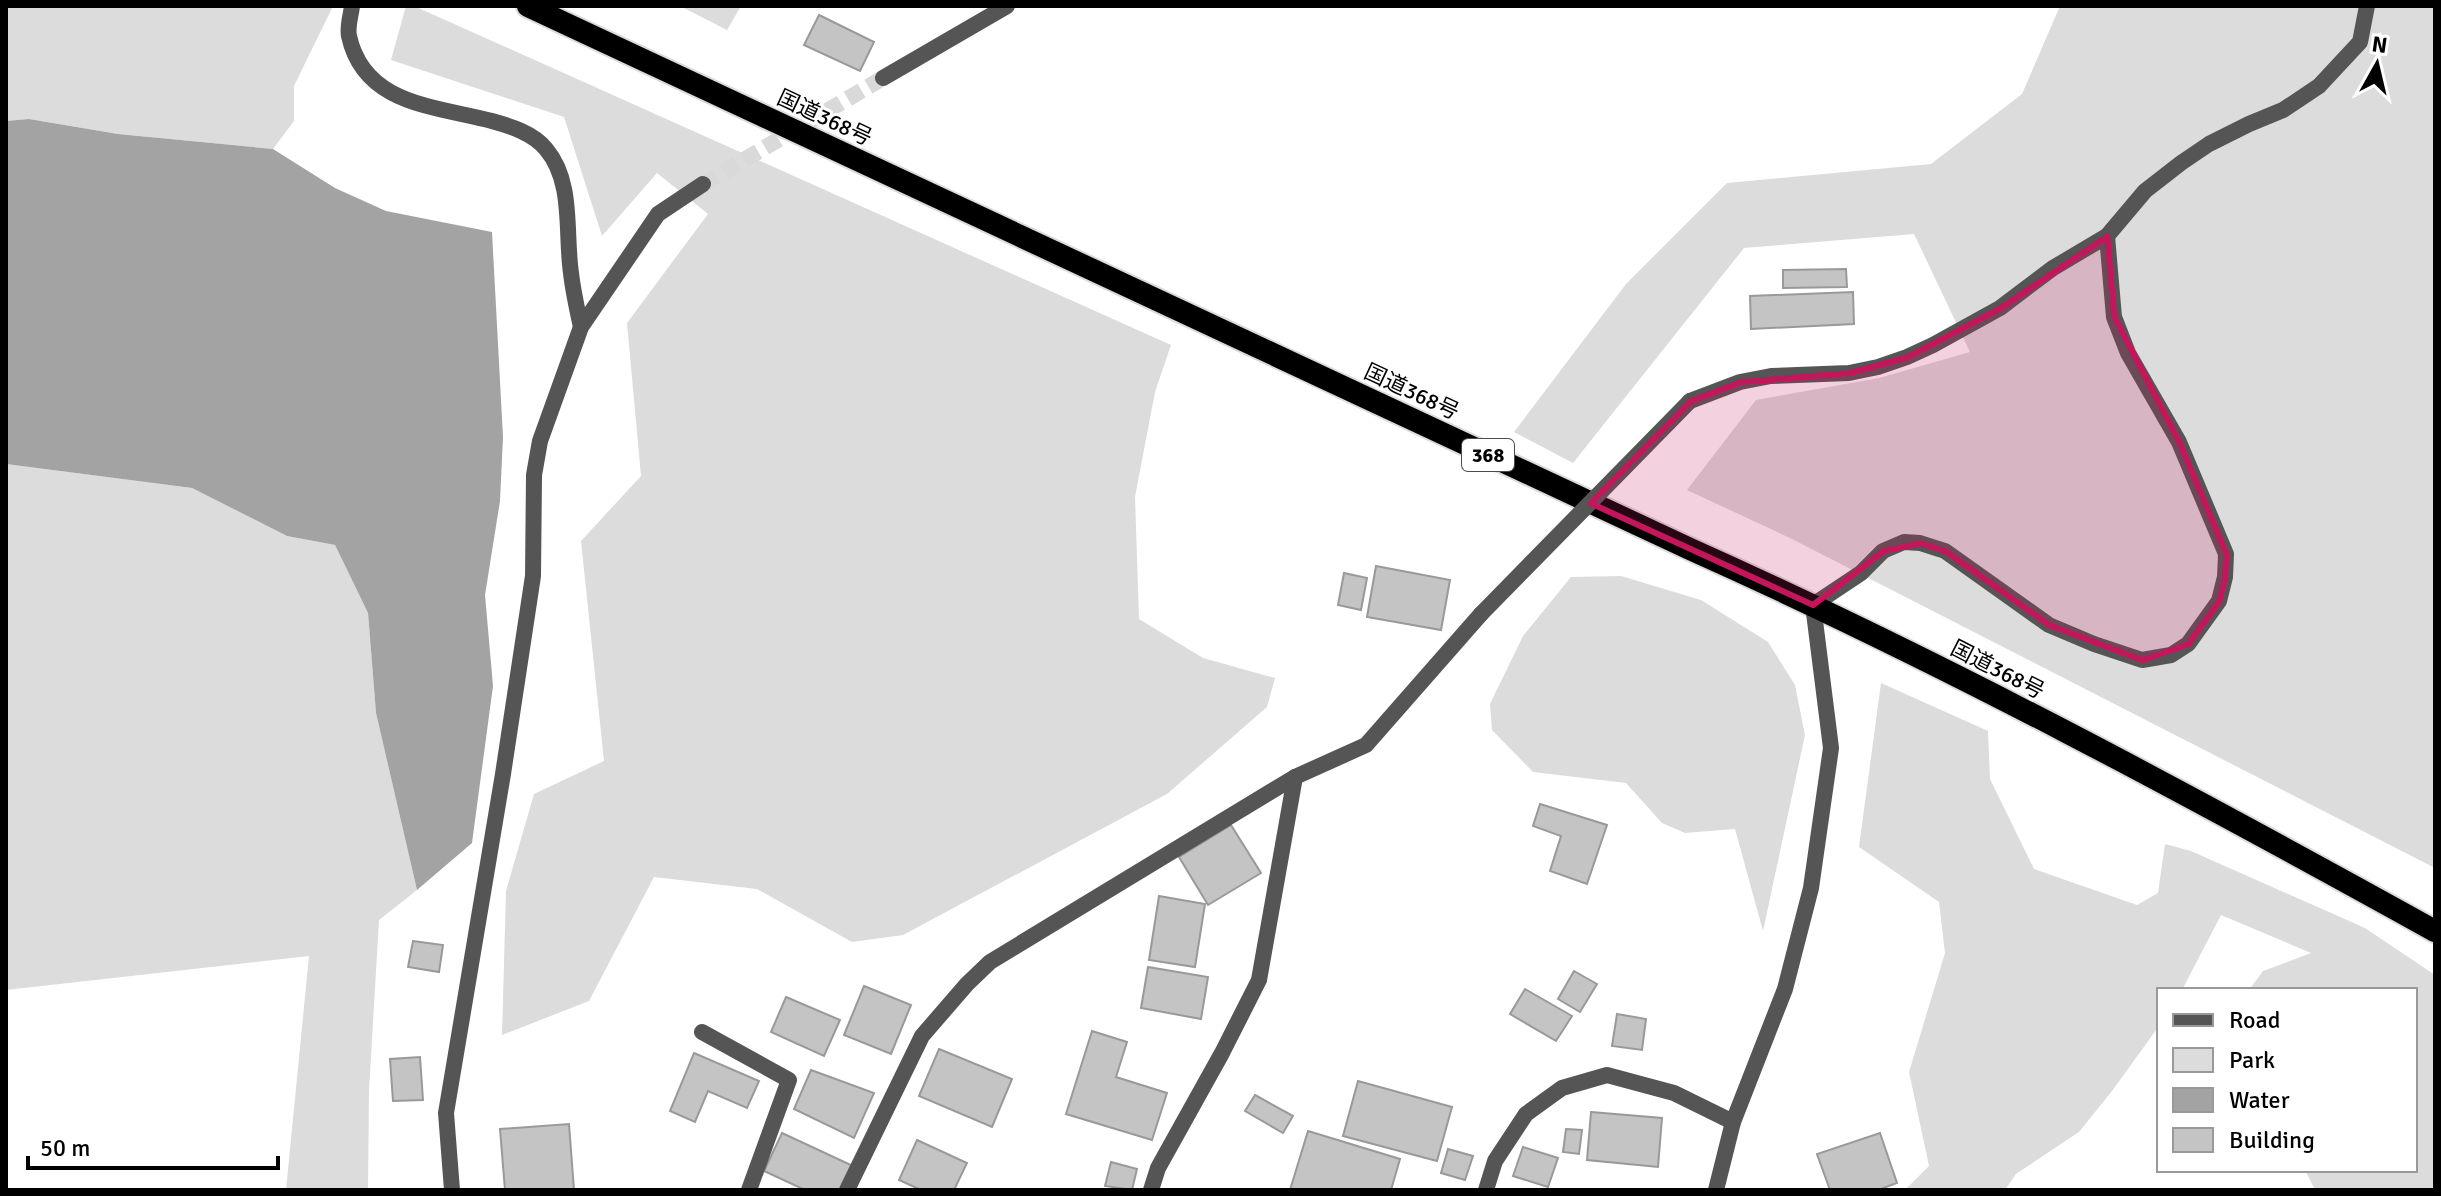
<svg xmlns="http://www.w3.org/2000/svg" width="2441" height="1196" font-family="Signika,'Noto Sans JP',sans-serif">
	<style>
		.green { fill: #dcdcdc }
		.water { fill: #a3a3a3 }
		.building { fill: #c4c4c4; stroke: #999; stroke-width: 2 }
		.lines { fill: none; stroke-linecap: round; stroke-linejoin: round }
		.minor-tunnel { stroke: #d9d9d9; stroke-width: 16; stroke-dasharray: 16 8; stroke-linecap: butt }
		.trunk-casing { stroke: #dbdbdb; stroke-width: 26 }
		.minor { stroke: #555; stroke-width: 16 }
		.trunk { stroke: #000; stroke-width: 22 }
		.minor-bridge { stroke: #555; stroke-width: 16 }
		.marked { fill: #c2185b; fill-opacity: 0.2; stroke: #c2185b; stroke-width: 6; stroke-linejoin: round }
		.labels { text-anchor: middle; stroke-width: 6; stroke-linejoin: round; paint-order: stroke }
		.shield { fill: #fff; stroke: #4c4c4c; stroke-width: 2 }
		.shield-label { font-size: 20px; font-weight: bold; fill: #000 }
		.street-label { font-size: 22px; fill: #000; stroke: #fff }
	</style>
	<rect width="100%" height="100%" fill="#fff"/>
	<g class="green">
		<polygon points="6,6 333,6 294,86 294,121 273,149 118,134 29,119 6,121"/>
		<polygon points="406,6 414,6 1171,345 1155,392 1135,497 1139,619 1203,658 1275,678 1267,707 1167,794 903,935 852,942 757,889 654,877 589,1001 502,1035 506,891 534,794 604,761 581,541 641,476 627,323 708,214 657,173 602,236 564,117 391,60"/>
		<polygon points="680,6 741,6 727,30"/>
		<polygon points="2060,6 2435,6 2435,868 1790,538 1687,490 1756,400 1879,378 1970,352 1914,234 1744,248 1573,463 1514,432 1626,284 1727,183 1931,164 2022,94"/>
		<polygon points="6,464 192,488 287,536 335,545 368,613 376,713 417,890 379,920 369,1091 368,1190 286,1190 309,956 6,990"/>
		<polygon points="1621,576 1701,600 1768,642 1795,685 1805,735 1763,931 1735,829 1685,833 1662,823 1626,783 1533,772 1492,730 1490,704 1523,636 1571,577"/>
		<polygon points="1881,683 1988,731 1990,779 2034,869 2137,905 2158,893 2165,844 2191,851 2365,928 2435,975 2435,1190 2315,1190 2305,1170 2415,1170 2415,990 2249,990 2263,971 2311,953 2221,915 2182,990 2159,990 2159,1026 2112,1091 2079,1132 2016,1174 2005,1190 1905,1190 1929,1166 1909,1072 1945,953 1939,902 1859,847"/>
	</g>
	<polygon class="water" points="29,119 118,134 273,149 335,188 386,211 492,232 503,437 500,501 485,595 493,686 472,843 417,890 376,713 368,613 335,545 287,536 192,488 6,464 6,121"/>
	<g class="building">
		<polygon points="819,15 874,42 860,71 804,45"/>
		<polygon points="1846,269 1847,287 1783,288 1783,270"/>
		<polygon points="1853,292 1854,324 1751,329 1750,296"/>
		<polygon points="1376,566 1450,580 1441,630 1367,617"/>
		<polygon points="1344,573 1367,578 1361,610 1338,605"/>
		<polygon points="1540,804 1607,825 1587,884 1550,871 1561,836 1533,826"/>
		<polygon points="1231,825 1261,873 1208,905 1179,857"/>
		<polygon points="1159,896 1205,904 1195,967 1149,960"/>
		<polygon points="413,941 443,945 439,972 408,967"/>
		<polygon points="1148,967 1208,977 1201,1019 1141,1008"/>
		<polygon points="1574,971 1597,984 1580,1012 1558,999"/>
		<polygon points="864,986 911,1005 891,1054 844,1035"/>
		<polygon points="1525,989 1572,1016 1556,1041 1510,1014"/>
		<polygon points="786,997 840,1020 824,1056 771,1032"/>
		<polygon points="1617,1014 1646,1019 1642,1050 1612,1046"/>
		<polygon points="1092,1031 1127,1042 1116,1077 1167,1093 1152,1140 1066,1114"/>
		<polygon points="939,1049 1012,1079 992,1127 919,1096"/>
		<polygon points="694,1053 759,1081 747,1108 708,1091 695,1122 670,1111"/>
		<polygon points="420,1057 423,1100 393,1101 390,1059"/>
		<polygon points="811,1070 874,1093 854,1138 794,1109"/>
		<polygon points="1358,1081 1452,1107 1437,1161 1343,1136"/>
		<polygon points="1255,1095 1293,1116 1283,1133 1245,1111"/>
		<polygon points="1591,1112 1662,1118 1658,1167 1587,1160"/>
		<polygon points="569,1124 574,1190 505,1190 500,1129"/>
		<polygon points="1566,1129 1582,1130 1579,1154 1563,1152"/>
		<polygon points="1308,1131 1400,1159 1391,1190 1290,1190"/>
		<polygon points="782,1133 853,1166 842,1190 805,1190 764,1171"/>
		<polygon points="1880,1133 1897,1183 1878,1190 1830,1190 1817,1154"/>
		<polygon points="917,1140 967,1163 954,1190 921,1190 899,1180"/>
		<polygon points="1523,1147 1558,1158 1548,1187 1513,1176"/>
		<polygon points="1448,1149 1473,1156 1465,1180 1441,1173"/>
		<polygon points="1111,1162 1137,1169 1132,1190 1105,1186"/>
	</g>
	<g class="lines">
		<polyline class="minor-tunnel" points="703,184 883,78"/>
		<g class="trunk-casing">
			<path id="trunk" d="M528,6L1690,549C1945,663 2191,796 2435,931"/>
		</g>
		<g class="minor">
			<path d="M352,6C351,15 347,27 349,36C364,105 435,106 492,121C510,126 533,133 546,149C574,182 565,232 571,273C573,291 577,309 581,327"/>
			<polyline points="883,78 1007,6"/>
			<polyline points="1690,401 1740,382 1771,376 1849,373 1878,367 1907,357 1933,345 2000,308 2053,268 2107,236 2145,191 2181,163 2209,144 2249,124 2283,110 2319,86 2360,42 2367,6"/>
			<polyline points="702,1032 789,1080 749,1190"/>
			<polyline points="452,1190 446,1113 503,774 533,576 534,475 540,441 581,327 658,214 703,184"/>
			<polyline points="847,1190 922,1036 967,984 990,962 1295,777 1366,745 1481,614"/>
			<polyline points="1151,1190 1158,1168 1222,1053 1259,980 1295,777"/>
			<polyline points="1486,1190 1495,1161 1526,1114 1562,1088 1607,1075 1674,1093 1733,1122"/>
			<polyline points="1716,1190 1733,1122 1785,989 1811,888 1831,748 1813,605 1861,573 1883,551 1904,542 1920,543 1945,551 2049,625 2094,644 2142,660 2171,655 2188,644 2219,601 2225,577 2226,554 2179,442 2128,353 2114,317 2107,236"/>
		</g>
		<use href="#trunk" class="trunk"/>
		<polyline class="minor-bridge" points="1481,614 1690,401"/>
	</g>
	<path class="marked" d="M2107,236L2114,317L2179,442L2226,554L2225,577L2219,601L2188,644L2142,660L2049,625L1945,551L1920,543L1883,551L1813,605L1590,503L1690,401L1740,382L1849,373L1907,357L2000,308Z"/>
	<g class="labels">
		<rect class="shield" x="1462" y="439" width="52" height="32" rx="6"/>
		<g class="shield-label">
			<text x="1488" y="462">368</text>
		</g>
		<g class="street-label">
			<text transform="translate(825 117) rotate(25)" y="8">国道368号</text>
			<text transform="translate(1412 391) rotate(25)" y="8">国道368号</text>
			<text transform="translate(1998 669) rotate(27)" y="8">国道368号</text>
		</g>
	</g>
	<rect width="2441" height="1196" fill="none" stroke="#000000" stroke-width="16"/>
	<rect x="2157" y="988" width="260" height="184" fill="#ffffff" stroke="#999999" stroke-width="2"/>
	<rect x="2173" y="1014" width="40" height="12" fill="#555555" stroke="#999999" stroke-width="2"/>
	<text x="2229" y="1028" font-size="24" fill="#000000">Road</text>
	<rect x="2173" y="1048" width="40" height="24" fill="#dcdcdc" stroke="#999999" stroke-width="2"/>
	<text x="2229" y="1068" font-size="24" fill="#000000">Park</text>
	<rect x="2173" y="1088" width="40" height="24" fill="#a3a3a3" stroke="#999999" stroke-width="2"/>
	<text x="2229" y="1108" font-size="24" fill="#000000">Water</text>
	<rect x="2173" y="1128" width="40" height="24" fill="#c4c4c4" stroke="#999999" stroke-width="2"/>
	<text x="2229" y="1148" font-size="24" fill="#000000">Building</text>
	<g transform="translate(2377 64) rotate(8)" stroke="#ffffff" stroke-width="6" paint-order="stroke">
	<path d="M0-6L14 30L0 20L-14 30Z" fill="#000000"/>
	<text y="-12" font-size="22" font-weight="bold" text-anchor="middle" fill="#000000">N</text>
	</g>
	<path d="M28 1156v12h250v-12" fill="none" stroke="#000000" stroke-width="4"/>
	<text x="40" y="1156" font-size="24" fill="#000000" stroke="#ffffff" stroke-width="6" paint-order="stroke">50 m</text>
</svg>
